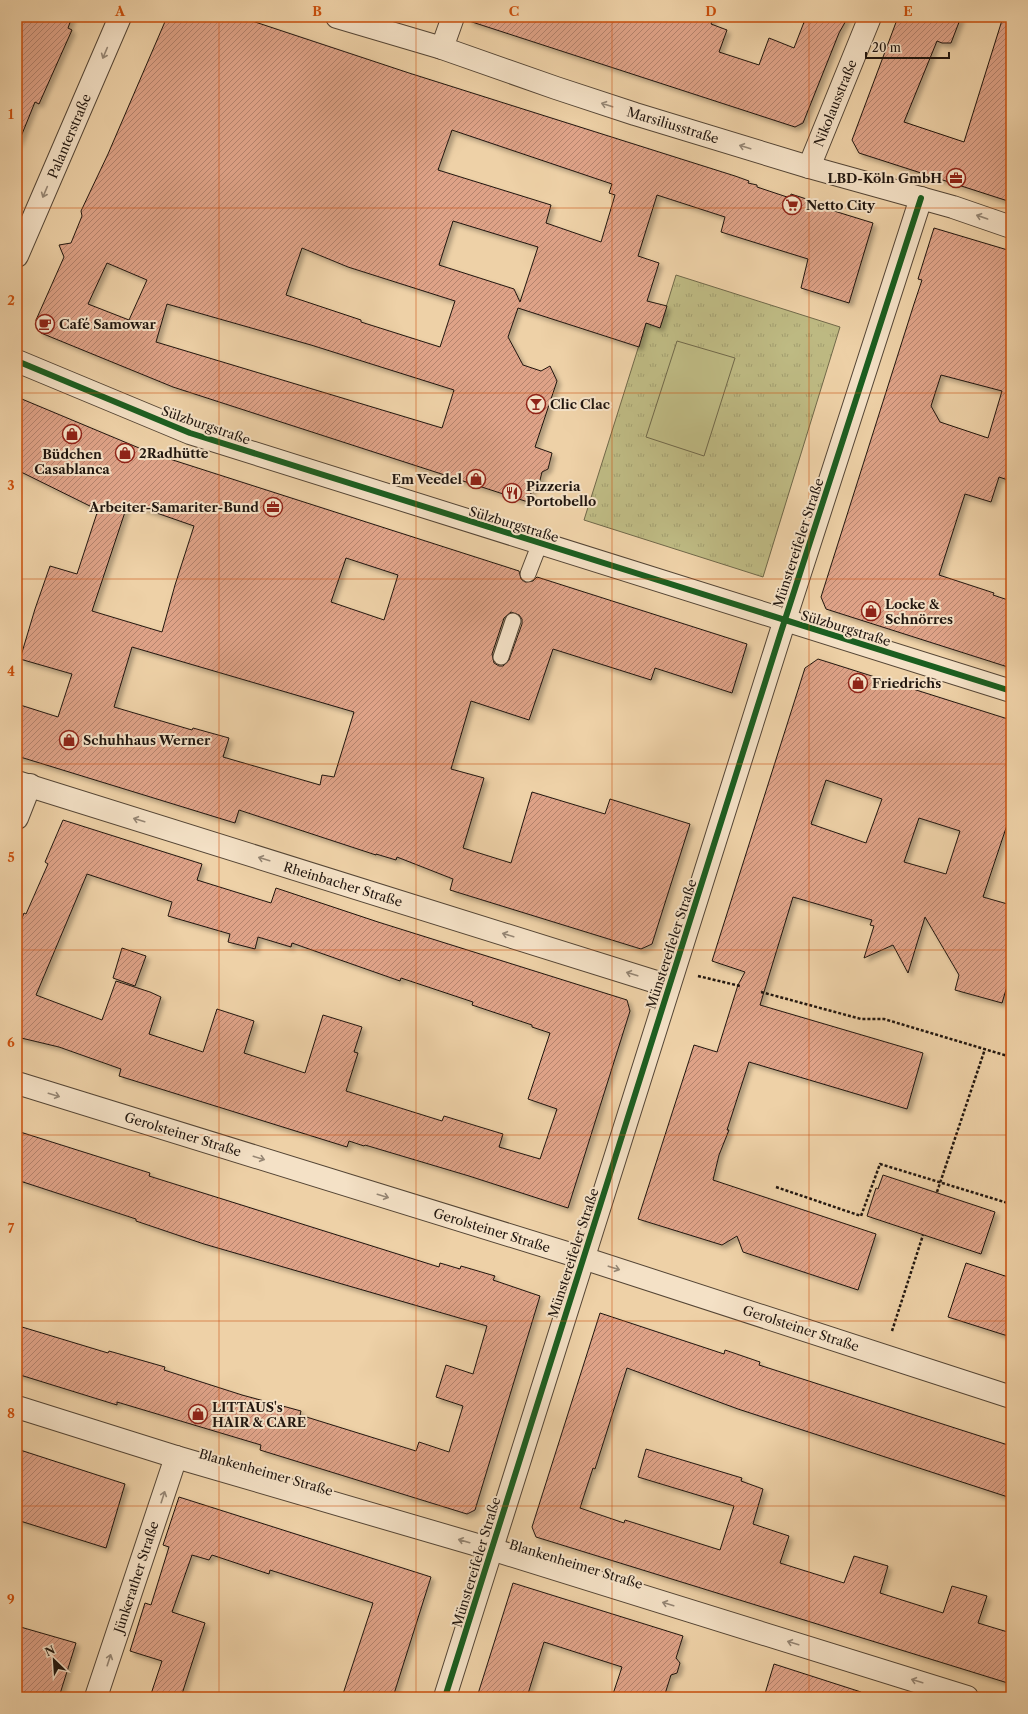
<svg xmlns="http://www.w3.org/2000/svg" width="1028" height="1714" font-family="'Libre Caslon Text',serif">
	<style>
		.park { fill: url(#park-tufts); stroke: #706849 }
		.garden { fill: #beba83; stroke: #706849 }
		.building { fill: url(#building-hatch); stroke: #21160f; fill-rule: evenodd; filter: url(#shadow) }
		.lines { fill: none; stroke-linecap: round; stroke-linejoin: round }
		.service-casing { stroke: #544535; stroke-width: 17 }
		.minor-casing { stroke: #544535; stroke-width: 24 }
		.path { stroke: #21160f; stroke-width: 2.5; stroke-dasharray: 3 2; stroke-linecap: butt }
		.service { stroke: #f4e1c6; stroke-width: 15 }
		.minor { stroke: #f4e1c6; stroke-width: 22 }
		.cycleway-casing { stroke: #f4e1c6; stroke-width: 8 }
		.cycleway { stroke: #1b5e20; stroke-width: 6 }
		.oneway { stroke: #958674 }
		.grid { fill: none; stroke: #ca4f0c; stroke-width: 1; stroke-opacity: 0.55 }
		.labels { text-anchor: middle; stroke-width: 4; stroke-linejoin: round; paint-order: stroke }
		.street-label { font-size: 13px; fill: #21160f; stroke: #f4e1c6 }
		.poi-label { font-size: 13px; font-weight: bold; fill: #21160f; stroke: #f4e1c6; text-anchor: start }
		.neatline { fill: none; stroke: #ca4f0c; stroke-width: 1.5 }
		.grid-label { font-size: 13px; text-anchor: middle; font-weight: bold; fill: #ca4f0c }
	</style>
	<defs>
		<pattern id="park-tufts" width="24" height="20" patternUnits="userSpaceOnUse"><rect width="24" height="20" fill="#beba83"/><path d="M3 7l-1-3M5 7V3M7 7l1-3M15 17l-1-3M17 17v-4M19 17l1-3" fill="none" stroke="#a39f70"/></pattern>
		<pattern id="building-hatch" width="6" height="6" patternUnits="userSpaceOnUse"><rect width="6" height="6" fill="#dea287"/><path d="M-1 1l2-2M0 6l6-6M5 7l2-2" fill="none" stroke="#b4836d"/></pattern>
		<filter id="shadow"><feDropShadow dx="3.5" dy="3.5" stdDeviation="2" flood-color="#0004"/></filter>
	</defs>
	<rect width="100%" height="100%" fill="#eed1a7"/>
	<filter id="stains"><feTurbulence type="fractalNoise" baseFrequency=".005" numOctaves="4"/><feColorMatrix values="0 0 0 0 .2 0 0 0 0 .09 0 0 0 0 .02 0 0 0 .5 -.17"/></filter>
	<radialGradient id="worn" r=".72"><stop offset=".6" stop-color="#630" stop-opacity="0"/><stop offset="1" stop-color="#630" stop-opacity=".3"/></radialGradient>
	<polygon class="park" points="676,275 840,327 763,577 584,520 646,323 660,327"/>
	<polygon class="garden" points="677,341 735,358 704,456 646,437"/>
	<g class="building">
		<polygon points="17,17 72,17 68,28 72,30 39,104 35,102 18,144"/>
		<path d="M167,17H240L409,73L735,176L749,181L748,183L757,185V187L790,198L791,194L828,206L827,207L834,209V211L873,223L849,303L801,288L808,259L721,232L725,217L657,195L638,256L659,263L647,301L667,306L660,328L646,323L639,347L518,308L508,337L523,365L541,371L550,366L557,381L535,447L552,453L548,469L542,472L539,484L533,487L528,502L173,387L41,333L36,320L64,257L59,245L71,243L82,216L81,211L108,154ZM452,130L612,184L609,193L615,195L601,242L546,223L551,205L438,170ZM453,221L538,247L520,302L514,289L439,265ZM302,248L348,267L455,301L440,347L361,322V320L286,295ZM107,263L147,280L129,320L88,304ZM167,304L311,345L454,390L442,428L156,342Z"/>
		<polygon points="469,17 714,17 711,24 727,30 719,52 759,65 769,38 794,48 806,17 848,17 839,33 803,123 795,127 469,21"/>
		<polygon points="898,17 961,17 951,43 942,43 937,41 904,122 964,142 1003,17 1011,17 1011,202 859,153 852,140"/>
		<path d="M934,228L1011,251V481L999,477L991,502L965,494L939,575L994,593L993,595L1011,601V668L826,609L821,597L914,304L922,280L918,279ZM941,375L1002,391L988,438L940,422L931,406Z"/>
		<path d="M17,397L151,453L519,571L521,579L525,582L533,581L537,577L747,644L732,693L655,668L651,680L553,649L529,720L471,701L451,769L484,778L463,848L511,863L532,792L605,814L610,799L690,824L652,944L641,949L450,890L453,879L397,857L396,860L376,854V855L239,810L235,823L17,756V704L58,717L72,674L20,659L35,609L50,566L77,574L98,510L17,470ZM128,503L194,526L175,585L162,632L92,611ZM346,558L398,575L384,620L331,602ZM511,612L519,615L522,619V624L509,660L503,666H499L494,663L492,654L504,618ZM132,647L354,712L334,777L322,775L320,785L223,757L229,738L193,728L192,730L114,707Z"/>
		<path d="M818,659L1011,720V827L1007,825L983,897L1011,905V973L1002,1003L955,990L959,975L925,917L908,973L893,945L864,958L874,926L870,925L872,920L793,897L760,1005L923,1053L907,1109L749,1062L727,1130H729L719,1155L713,1180L876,1234L858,1290L743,1252L737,1236L722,1245L638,1219L694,1045L717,1052L738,985L745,972L712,961L805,668ZM826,780L882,799L866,843L811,824ZM919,818L960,831L946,874L904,862Z"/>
		<path d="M63,820L202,864L197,880L271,903L276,888L378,922L627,1000L630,1011L568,1208L469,1176L365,1145L364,1146L349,1141L347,1147L119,1076L121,1069L59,1047L17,1037V931L24,913L26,914L48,864L45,862ZM87,874L172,902L168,916L230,934L228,942L255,949L258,937L291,947L292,943L400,981L401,978L473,1002L472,1005L532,1025V1027L550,1033L528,1099L557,1109L540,1159L499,1147L503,1134L444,1116L442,1121L346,1091L358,1053L354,1052L362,1027L323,1015L305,1073L244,1053L254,1021L217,1009L203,1052L149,1034L161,997L150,992L116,981L102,1020L36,995Z"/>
		<polygon points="122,948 146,956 135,986 113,978"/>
		<polygon points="17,1131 150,1173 149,1176 439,1267 440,1263 460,1269 461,1266 495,1276 493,1280 540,1296 475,1510 467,1514 260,1450 261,1445 117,1402 117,1405 17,1374 17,1330 21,1332 22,1327 108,1353 109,1351 165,1367 164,1370 242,1395 301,1411 300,1415 416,1451 419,1442 449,1452 463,1406 436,1397 446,1365 473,1374 487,1326 204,1244 136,1221 136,1219 17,1180"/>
		<polygon points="883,1175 995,1212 981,1254 867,1216 876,1188 878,1189"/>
		<polygon points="966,1263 1011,1278 1011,1337 948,1317"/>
		<polygon points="600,1313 724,1354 725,1350 760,1362 759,1365 1011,1446 1011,1498 738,1409 627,1368 595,1469 593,1468 580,1508 624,1523 625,1520 720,1550 734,1506 638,1477 646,1449 742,1478 741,1481 763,1489 753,1524 789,1536 780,1563 844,1583 854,1556 888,1566 880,1593 943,1613 952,1586 987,1596 978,1623 1011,1633 1011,1684 536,1537 532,1527"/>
		<polygon points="17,1449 125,1484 106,1548 17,1520"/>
		<polygon points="179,1497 431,1577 393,1697 342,1697 373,1603 270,1570 269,1574 212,1555 209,1560 192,1555 172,1612 205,1623 181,1697 150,1697 162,1661 130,1651 145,1603 151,1605 169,1547 163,1545"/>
		<polygon points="513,1583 683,1636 676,1658 680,1663 677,1673 671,1675 664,1697 612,1697 622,1667 544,1642 527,1697 477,1697"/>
		<polygon points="17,1626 76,1643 59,1697 17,1697"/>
		<polygon points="774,1664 861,1692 861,1697 764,1697"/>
	</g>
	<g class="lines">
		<g class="service-casing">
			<g id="service">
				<polyline points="528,574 540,543"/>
				<polyline points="501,657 513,621"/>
			</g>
		</g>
		<g class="minor-casing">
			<g id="minor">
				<polyline points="337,17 442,48 556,88 635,114 809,167 953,207 1011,227"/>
				<polyline points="442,48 453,17"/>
				<polyline points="809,167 870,17"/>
				<polyline points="17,256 120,17"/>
				<polyline points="17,361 190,433 1011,691"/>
				<polyline points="17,782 669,986"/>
				<polyline points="17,818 30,785"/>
				<polyline points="17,1083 583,1258 1011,1397"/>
				<polyline points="17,1407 176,1457 491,1549 967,1697"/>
				<polyline points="96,1697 176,1457"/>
				<polyline points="445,1697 781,632 921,198"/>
			</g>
		</g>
		<g class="path">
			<polyline points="698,976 740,986"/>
			<polyline points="761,992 861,1019 884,1019 1011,1057"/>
			<polyline points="776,1187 861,1216 880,1164 1011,1204"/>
			<polyline points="937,1192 985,1049"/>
			<polyline points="1011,1265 1011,1267"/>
			<polyline points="892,1331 923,1235"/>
		</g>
		<use href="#service" class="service"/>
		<use href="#minor" class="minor"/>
		<g class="cycleway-casing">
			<g id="cycleway">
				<polyline points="17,361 190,433 1011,691"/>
				<polyline points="445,1697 781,632 921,198"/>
			</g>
		</g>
		<use href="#cycleway" class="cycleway"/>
	</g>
	<defs><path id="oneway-shaft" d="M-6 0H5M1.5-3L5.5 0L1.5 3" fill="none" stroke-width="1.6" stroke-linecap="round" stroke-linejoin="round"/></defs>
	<g class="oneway">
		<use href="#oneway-shaft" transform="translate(105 53) rotate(113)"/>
		<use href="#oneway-shaft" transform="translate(607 105) rotate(-162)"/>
		<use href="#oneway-shaft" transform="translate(745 147) rotate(-163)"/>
		<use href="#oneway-shaft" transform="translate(45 192) rotate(113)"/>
		<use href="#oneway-shaft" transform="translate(982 217) rotate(-161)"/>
		<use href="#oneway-shaft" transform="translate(139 820) rotate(-163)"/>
		<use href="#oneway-shaft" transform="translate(264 859) rotate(-163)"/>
		<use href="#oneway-shaft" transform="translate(508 935) rotate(-163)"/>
		<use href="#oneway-shaft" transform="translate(632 974) rotate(-163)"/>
		<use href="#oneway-shaft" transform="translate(54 1095) rotate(17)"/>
		<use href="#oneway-shaft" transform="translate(259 1158) rotate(17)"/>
		<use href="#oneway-shaft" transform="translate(383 1196) rotate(17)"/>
		<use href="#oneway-shaft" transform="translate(614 1268) rotate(18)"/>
		<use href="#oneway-shaft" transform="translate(163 1497) rotate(-72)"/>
		<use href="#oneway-shaft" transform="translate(464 1541) rotate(-164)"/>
		<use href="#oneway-shaft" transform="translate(668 1604) rotate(-163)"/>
		<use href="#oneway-shaft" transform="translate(793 1643) rotate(-163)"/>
		<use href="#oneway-shaft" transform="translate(109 1660) rotate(-72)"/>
		<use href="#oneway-shaft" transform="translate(917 1681) rotate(-163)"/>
	</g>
	<path class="grid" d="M219,17V1697M416,17V1697M612,17V1697M809,17V1697M17,208H1011M17,393H1011M17,579H1011M17,764H1011M17,950H1011M17,1135H1011M17,1321H1011M17,1506H1011"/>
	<defs>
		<g id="office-ring" transform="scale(1)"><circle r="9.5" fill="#f4e1c6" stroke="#8f2418" stroke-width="1.5"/><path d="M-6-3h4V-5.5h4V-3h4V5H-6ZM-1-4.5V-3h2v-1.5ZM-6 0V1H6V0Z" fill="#8f2418"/></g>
		<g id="supermarket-ring" transform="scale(1)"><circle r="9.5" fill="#f4e1c6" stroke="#8f2418" stroke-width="1.5"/><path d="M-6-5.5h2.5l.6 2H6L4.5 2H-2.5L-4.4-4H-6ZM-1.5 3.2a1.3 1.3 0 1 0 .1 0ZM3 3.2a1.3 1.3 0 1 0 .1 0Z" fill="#8f2418"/></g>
		<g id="cafe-ring" transform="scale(1)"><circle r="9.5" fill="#f4e1c6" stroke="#8f2418" stroke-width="1.5"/><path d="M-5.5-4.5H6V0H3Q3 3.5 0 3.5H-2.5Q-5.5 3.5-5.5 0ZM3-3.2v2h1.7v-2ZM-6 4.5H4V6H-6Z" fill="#8f2418"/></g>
		<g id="bar-ring" transform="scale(1)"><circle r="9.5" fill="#f4e1c6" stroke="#8f2418" stroke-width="1.5"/><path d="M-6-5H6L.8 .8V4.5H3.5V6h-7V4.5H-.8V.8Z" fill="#8f2418"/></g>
		<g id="shop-ring" transform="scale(1)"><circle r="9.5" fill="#f4e1c6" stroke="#8f2418" stroke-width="1.5"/><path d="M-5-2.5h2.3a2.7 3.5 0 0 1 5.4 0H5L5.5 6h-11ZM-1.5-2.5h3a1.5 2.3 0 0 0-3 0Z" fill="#8f2418"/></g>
		<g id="restaurant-ring" transform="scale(1)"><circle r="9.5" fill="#f4e1c6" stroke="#8f2418" stroke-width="1.5"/><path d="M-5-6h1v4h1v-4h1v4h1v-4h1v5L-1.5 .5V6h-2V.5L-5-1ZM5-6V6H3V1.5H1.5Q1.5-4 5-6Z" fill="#8f2418"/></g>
	</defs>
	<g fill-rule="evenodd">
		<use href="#office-ring" x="956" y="178"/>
		<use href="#supermarket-ring" x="792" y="205"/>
		<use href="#cafe-ring" x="45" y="324"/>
		<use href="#bar-ring" x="536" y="404"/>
		<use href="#shop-ring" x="72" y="434"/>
		<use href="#shop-ring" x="125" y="453"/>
		<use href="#shop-ring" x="476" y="479"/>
		<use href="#restaurant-ring" x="512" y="493"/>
		<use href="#office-ring" x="273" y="507"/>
		<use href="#shop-ring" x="871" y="611"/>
		<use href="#shop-ring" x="858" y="683"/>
		<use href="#shop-ring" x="69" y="740"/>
		<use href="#shop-ring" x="198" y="1414"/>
	</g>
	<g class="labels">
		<g class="street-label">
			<text transform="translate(835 103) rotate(-68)" y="5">Nikolausstraße</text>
			<text transform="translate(673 125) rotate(17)" y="5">Marsiliusstraße</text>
			<text transform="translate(69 136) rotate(-67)" y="5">Palanterstraße</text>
			<text transform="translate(206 425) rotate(19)" y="5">Sülzburgstraße</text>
			<text transform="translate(514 524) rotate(17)" y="5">Sülzburgstraße</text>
			<text transform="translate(798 543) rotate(-72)" y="5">Münstereifeler Straße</text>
			<text transform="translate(846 628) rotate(17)" y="5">Sülzburgstraße</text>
			<text transform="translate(343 884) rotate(17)" y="5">Rheinbacher Straße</text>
			<text transform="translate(671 944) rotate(-72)" y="5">Münstereifeler Straße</text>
			<text transform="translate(183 1134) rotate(17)" y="5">Gerolsteiner Straße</text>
			<text transform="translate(492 1230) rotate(17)" y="5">Gerolsteiner Straße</text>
			<text transform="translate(573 1253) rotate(-72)" y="5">Münstereifeler Straße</text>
			<text transform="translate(801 1328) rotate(18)" y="5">Gerolsteiner Straße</text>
			<text transform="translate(266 1472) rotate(16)" y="5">Blankenheimer Straße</text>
			<text transform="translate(476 1562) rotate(-73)" y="5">Münstereifeler Straße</text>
			<text transform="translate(576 1564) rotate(17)" y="5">Blankenheimer Straße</text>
			<text transform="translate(136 1577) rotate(-72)" y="5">Jünkerather Straße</text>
		</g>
		<g class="poi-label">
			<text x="942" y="183" text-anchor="end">LBD-Köln GmbH</text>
			<text x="806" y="210">Netto City</text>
			<text x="59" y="329">Café Samowar</text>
			<text x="550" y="409">Clic Clac</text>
			<text x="139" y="458">2Radhütte</text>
			<text x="72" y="459" text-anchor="middle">Büdchen<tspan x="72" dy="15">Casablanca</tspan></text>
			<text x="462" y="484" text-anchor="end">Em Veedel</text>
			<text x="526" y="491">Pizzeria<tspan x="526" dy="15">Portobello</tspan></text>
			<text x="259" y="512" text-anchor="end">Arbeiter-Samariter-Bund</text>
			<text x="885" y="609">Locke &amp;<tspan x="885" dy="15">Schnörres</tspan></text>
			<text x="872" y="688">Friedrichs</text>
			<text x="83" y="745">Schuhhaus Werner</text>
			<text x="212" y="1412">LITTAUS's<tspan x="212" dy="15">HAIR &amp; CARE</tspan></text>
		</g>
	</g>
	<rect width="1028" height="1714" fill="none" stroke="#eed1a7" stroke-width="44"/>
	<g transform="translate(54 1660) rotate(335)" stroke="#f4e1c6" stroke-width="3" paint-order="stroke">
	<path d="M0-3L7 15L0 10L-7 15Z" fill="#21160f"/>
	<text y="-6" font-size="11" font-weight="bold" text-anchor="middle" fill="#21160f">N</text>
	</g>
	<path d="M866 52v6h83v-6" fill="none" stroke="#21160f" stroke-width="2"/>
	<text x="872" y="52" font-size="12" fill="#21160f" stroke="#f4e1c6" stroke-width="3" paint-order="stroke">20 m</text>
	<rect x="22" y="22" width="984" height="1670" class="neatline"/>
	<g class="grid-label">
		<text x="120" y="16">A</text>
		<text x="317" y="16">B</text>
		<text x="514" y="16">C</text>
		<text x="711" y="16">D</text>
		<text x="908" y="16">E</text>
		<text x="11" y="119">1</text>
		<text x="11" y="305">2</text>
		<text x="11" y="490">3</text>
		<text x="11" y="676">4</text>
		<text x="11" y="862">5</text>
		<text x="11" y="1047">6</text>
		<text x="11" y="1233">7</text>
		<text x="11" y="1418">8</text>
		<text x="11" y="1604">9</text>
	</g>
	<rect width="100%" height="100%" filter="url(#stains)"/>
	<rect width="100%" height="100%" fill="url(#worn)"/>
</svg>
